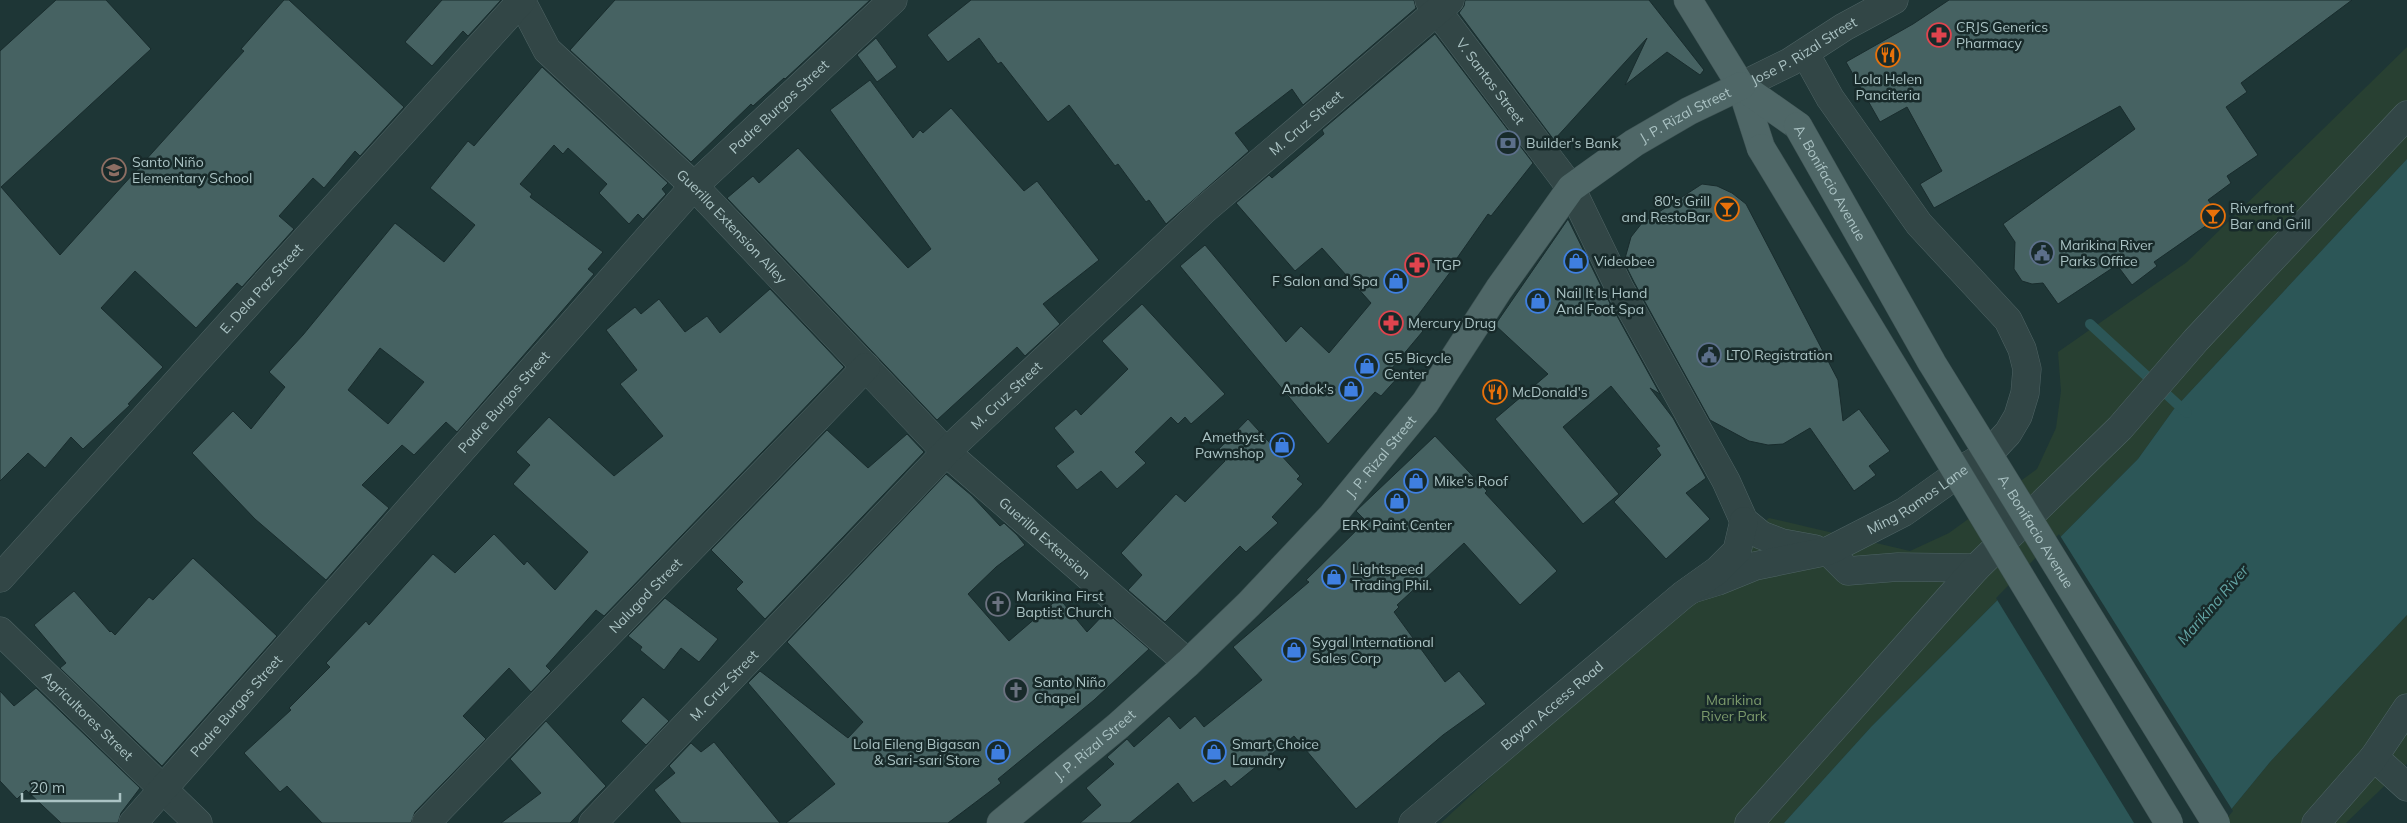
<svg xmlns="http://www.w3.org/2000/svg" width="2407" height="823" font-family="Mulish,sans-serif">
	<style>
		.green { fill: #284032 }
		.water { fill: #2c5657 }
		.pier { fill: #1e3636 }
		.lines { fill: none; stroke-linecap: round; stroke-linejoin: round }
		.stream { stroke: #2c5657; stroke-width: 10 }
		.building { fill: #466262; stroke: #192c2d; fill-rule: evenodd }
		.minor-casing { stroke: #4f6465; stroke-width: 29 }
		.major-casing { stroke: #3e5253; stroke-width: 29 }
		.minor { stroke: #324646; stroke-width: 28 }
		.major { stroke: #4f6767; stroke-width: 28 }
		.major-bridge-casing { stroke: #3e5253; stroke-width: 29; stroke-linecap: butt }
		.major-bridge { stroke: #4f6767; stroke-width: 28 }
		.labels { text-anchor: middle; stroke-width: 5; stroke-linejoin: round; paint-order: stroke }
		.poi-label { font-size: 14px; fill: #abc3c4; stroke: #182a2a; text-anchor: start }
		.street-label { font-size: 14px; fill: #abc3c4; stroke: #182a2a }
		.park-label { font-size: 14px; fill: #7b996b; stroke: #182a2a }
		.water-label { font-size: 15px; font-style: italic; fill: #63a4a4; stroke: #182a2a }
	</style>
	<rect width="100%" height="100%" fill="#1e3636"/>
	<g class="green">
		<polygon points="2407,47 2407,159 2174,409 2138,459 1871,727 1784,823 1441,823 1769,518 1910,551 1949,533 2037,469 2056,428 2061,391 2058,352 2187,262"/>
		<polygon points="2407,615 2407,764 2346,823 2220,823 2270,762"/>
	</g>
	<polygon class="water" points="2407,159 2407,615 2270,762 2220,823 1784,823 1871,727 2138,459 2174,409"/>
	<polygon class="pier" points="2059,534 2233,811 2223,823 2134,823 1996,598"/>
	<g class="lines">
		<polyline class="stream" points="2090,324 2187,413"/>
	</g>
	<g class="building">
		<polygon points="56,0 106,0 151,49 1,187 60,255 244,51 241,49 284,0 289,0 404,107 360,156 355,151 324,188 313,178 279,216 294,229 242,287 237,283 196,328 135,271 101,308 163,367 128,404 130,405 83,449 71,437 45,468 28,453 0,481 0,51"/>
		<polygon points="442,0 501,0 468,36 463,31 432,66 405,42"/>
		<polygon points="615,0 870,0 785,79 784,78 753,106 751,104 691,162 570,50"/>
		<polygon points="971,0 1414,0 1416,8 1303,105 1292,89 1235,133 1249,151 1166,224 1149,200 1146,202 1118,164 1115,166 1069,105 1048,122 1001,62 998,64 979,38 948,62 927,35"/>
		<polygon points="1465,0 1649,0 1704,70 1700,75 1667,52 1625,85 1647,38 1554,140 1459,13 1464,6"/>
		<polygon points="1949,0 2352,0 2241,83 2247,92 2226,107 2258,155 2227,176 2231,183 2208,200 2220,216 2154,262 2157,266 2132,285 2117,265 2058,304 2043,283 2032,284 2022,281 2014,269 2015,242 2003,224 2135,129 2120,106 1934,208 1920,184 1942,171 1907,107 1880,122 1846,62 1913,24"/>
		<polygon points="1435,34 1533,163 1491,216 1488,214 1455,261 1457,263 1413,322 1423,331 1392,368 1400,375 1381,396 1375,392 1328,444 1180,266 1205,245 1286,342 1301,326 1329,353 1371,303 1322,248 1295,271 1236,203 1269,175 1272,178 1324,134 1322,130"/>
		<polygon points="876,38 897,67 877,82 857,55"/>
		<path d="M542,67L668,183L662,189L666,194L643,219L638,214L629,224L599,193L607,184L568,148L563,154L554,145L520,184L532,194L530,197L603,252L588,269L594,274L457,432L446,422L414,455L402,445L362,485L389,508L326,580L255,519L192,453L233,411L251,429L285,387L269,372L303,335L395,223L444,262L475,225L430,188L468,141L474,146ZM380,348L424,382L388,424L348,390Z"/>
		<polygon points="870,80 913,138 920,130 923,133 951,108 1024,191 1037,181 1099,260 1043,304 1060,324 1025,356 1017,347 937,420 727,198 753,176 759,183 798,148 908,268 931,249 830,110"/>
		<polygon points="1702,184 1717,186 1732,193 1746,204 1838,380 1843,421 1859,409 1890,451 1869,466 1876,475 1854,491 1810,428 1783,444 1768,445 1749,441 1710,420 1634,282 1624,262 1631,237 1642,223"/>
		<polygon points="1568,219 1606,296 1660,394 1650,388 1673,418 1706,478 1686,493 1710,519 1666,559 1614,502 1661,455 1656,448 1660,446 1611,386 1563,427 1619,494 1583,524 1495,419 1548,374 1495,325"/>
		<polygon points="770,289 844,367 604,616 596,610 546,666 551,671 531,692 509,668 463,716 486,739 415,812 411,823 322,823 287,786 280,792 244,753 291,710 289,708 330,667 326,663 366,621 369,625 433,554 455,573 494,534 524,565 527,561 555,590 588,552 513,484 530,465 516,452 549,417 614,476 663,436 620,384 637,370 606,330 635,307 641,314 659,299 685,332 707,316 720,333"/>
		<polygon points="1142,304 1225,394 1191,424 1185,417 1178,424 1171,417 1135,452 1146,463 1117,489 1101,471 1077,490 1056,466 1074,452 1054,428 1076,409 1081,415 1128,369 1102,341"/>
		<polygon points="1248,419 1300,476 1297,479 1303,484 1272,517 1278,523 1246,552 1240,546 1165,622 1128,590 1142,575 1121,553 1176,494 1185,502 1225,461 1216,452"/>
		<polygon points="827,430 868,468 907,434 924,452 765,619 736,589 743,582 711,550"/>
		<polygon points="1435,436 1487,491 1485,493 1557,571 1520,605 1464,543 1397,605 1399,607 1394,612 1445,682 1459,671 1486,704 1443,735 1356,809 1294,736 1231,787 1225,780 1193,803 1178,783 1130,823 1080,823 1101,805 1086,788 1114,764 1107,757 1127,739 1134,747 1169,716 1180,729 1195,716 1204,727 1262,680 1233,647 1309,582 1306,580 1366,521 1356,511"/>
		<polygon points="946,474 971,495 1000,526 1004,523 1017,535 1025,545 996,567 968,594 1009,641 1059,598 1087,632 1106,612 1149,649 1094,700 998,779 1001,783 948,823 786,823 835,784 748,683 760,671 848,738 863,722 787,642"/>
		<polygon points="193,558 277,636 162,766 60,668 66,663 34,625 74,591 110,632 111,631 115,635 149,597 153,600"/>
		<polygon points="665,598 718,639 699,662 681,648 664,670 640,650 642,647 628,636"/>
		<polygon points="36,688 140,788 121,813 118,823 61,823 26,790 17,799 0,781 0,691 14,706"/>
		<polygon points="643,697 669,721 646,745 621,721"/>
		<polygon points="546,721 606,786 570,823 501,823 541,793 510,759"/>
		<polygon points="714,742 780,823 681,823 654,790 675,773 669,766 691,743 701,752"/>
	</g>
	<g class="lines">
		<g class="minor-casing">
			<g id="minor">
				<path id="s1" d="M521,0L547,50L694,186L946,452L1188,663"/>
				<path id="s2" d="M1429,0L1571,188L1620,289L1726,481L1744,521L1761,535L1782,543L1815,549"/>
				<path id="s3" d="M1741,86L1790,62L1844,27L1894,0"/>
				<polyline points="1969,465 2013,532"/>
				<polyline points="1828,551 1848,571 1898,567 1976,568"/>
				<path id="s4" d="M0,578L522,0"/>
				<path id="s5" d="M1692,589L1718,581L1755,566L1828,551L1904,512L1994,448L2008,433L2018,416L2025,393L2027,369L2022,349L2008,320L1919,224L1830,98L1805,53"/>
				<path id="s6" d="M0,631L198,823"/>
				<polyline points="2374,757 2407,787"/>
				<path id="s7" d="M133,823L694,186L893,0"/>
				<path id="s8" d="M426,823L866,367"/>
				<path id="s9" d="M593,823L946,452L1204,210L1450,0"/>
				<path id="s10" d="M1413,823L1683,595L1718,570L1737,551L1744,521"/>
				<polyline points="1749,823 1976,568 2120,428 2196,340 2407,115"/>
				<polyline points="2316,823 2374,757 2407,708"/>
			</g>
		</g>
		<g class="major-casing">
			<g id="major">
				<polyline points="1688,0 1741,86 1761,148"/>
				<polyline points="1741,86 1798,126"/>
				<path id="s11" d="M1001,823L1118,726L1188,663L1249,604L1332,516L1425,403L1499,289L1571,188L1634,143L1689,111L1741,86"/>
			</g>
		</g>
		<use href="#minor" class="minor"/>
		<use href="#major" class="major"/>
		<g class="major-bridge-casing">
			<g id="major-bridge">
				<path id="s12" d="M1798,126L1932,363L2216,823"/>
				<polyline points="1761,148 2169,823"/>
			</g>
		</g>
		<use href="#major-bridge" class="major-bridge"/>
	</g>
	<defs>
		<g id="pharmacy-ring" transform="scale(1.25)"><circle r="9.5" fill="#182a2a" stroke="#e0444e" stroke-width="1.5"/><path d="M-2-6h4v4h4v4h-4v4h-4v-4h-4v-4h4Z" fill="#e0444e"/></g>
		<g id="restaurant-ring" transform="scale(1.25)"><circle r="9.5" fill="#182a2a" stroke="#e8710a" stroke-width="1.5"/><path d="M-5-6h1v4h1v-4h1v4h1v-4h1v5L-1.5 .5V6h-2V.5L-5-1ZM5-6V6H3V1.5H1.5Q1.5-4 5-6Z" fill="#e8710a"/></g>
		<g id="bank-ring" transform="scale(1.25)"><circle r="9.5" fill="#182a2a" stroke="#5c6f8a" stroke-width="1.5"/><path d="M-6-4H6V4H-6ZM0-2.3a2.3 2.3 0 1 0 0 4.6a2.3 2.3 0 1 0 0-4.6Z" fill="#5c6f8a"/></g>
		<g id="school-ring" transform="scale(1.25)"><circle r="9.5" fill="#182a2a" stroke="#8d6e63" stroke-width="1.5"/><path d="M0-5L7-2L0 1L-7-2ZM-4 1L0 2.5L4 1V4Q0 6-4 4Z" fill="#8d6e63"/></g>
		<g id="bar-ring" transform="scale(1.25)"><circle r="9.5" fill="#182a2a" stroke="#e8710a" stroke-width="1.5"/><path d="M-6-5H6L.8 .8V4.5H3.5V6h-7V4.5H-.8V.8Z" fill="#e8710a"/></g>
		<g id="civic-ring" transform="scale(1.25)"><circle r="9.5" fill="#182a2a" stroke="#5c6f8a" stroke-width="1.5"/><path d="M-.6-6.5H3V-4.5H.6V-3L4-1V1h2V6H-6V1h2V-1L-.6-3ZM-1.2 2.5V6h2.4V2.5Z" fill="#5c6f8a"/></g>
		<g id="shop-ring" transform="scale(1.25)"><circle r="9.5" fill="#182a2a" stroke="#3f7fe0" stroke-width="1.5"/><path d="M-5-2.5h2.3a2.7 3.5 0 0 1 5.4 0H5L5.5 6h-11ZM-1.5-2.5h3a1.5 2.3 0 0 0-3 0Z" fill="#3f7fe0"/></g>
		<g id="church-ring" transform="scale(1.25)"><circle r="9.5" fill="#182a2a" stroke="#6b7280" stroke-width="1.5"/><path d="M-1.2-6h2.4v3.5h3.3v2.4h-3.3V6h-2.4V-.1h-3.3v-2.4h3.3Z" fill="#6b7280"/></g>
	</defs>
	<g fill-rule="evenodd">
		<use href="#pharmacy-ring" x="1939" y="35"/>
		<use href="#restaurant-ring" x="1888" y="55"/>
		<use href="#bank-ring" x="1508" y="143"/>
		<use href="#school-ring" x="114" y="170"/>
		<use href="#bar-ring" x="1727" y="209"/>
		<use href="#bar-ring" x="2213" y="216"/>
		<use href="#civic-ring" x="2042" y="253"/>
		<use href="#shop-ring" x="1576" y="261"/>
		<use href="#pharmacy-ring" x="1417" y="265"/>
		<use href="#shop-ring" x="1396" y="281"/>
		<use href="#shop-ring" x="1538" y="301"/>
		<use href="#pharmacy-ring" x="1391" y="323"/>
		<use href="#civic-ring" x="1709" y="355"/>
		<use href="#shop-ring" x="1367" y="366"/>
		<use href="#shop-ring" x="1351" y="389"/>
		<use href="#restaurant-ring" x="1495" y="392"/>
		<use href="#shop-ring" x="1282" y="445"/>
		<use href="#shop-ring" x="1416" y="481"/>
		<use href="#shop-ring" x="1397" y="501"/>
		<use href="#shop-ring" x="1334" y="577"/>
		<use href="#church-ring" x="998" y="604"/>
		<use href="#shop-ring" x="1294" y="650"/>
		<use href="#church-ring" x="1016" y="690"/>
		<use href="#shop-ring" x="998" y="752"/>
		<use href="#shop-ring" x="1214" y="752"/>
	</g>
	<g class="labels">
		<g class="poi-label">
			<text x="1956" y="32">CRJS Generics<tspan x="1956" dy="16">Pharmacy</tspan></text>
			<text x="1888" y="84" text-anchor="middle">Lola Helen<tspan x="1888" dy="16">Panciteria</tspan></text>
			<text x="1526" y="148">Builder's Bank</text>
			<text x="132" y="167">Santo Niño<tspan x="132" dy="16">Elementary School</tspan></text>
			<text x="1710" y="206" text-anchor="end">80's Grill<tspan x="1710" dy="16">and RestoBar</tspan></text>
			<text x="2230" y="213">Riverfront<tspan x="2230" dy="16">Bar and Grill</tspan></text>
			<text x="2060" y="250">Marikina River<tspan x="2060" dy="16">Parks Office</tspan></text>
			<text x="1594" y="266">Videobee</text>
			<text x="1434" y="270">TGP</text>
			<text x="1378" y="286" text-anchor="end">F Salon and Spa</text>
			<text x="1556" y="298">Nail It Is Hand<tspan x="1556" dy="16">And Foot Spa</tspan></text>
			<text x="1408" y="328">Mercury Drug</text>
			<text x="1726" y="360">LTO Registration</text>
			<text x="1384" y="363">G5 Bicycle<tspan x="1384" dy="16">Center</tspan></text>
			<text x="1334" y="394" text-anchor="end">Andok's</text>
			<text x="1512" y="397">McDonald's</text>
			<text x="1264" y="442" text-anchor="end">Amethyst<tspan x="1264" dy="16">Pawnshop</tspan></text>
			<text x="1434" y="486">Mike's Roof</text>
			<text x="1397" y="530" text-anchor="middle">ERK Paint Center</text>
			<text x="1352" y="574">Lightspeed<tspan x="1352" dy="16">Trading Phil.</tspan></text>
			<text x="1016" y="601">Marikina First<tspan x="1016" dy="16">Baptist Church</tspan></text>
			<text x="1312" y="647">Sygal International<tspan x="1312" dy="16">Sales Corp</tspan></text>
			<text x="1034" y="687">Santo Niño<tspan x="1034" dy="16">Chapel</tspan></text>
			<text x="980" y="749" text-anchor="end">Lola Eileng Bigasan<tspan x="980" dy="16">&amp; Sari-sari Store</tspan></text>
			<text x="1232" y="749">Smart Choice<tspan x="1232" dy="16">Laundry</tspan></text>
		</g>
		<g class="street-label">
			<text dy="5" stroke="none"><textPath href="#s3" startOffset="72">Jose P. Rizal Street</textPath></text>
			<text dy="5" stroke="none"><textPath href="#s2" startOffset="102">V. Santos Street</textPath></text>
			<text dy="5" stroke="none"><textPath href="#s7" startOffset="965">Padre Burgos Street</textPath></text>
			<text dy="5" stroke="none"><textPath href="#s11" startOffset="994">J. P. Rizal Street</textPath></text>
			<text dy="5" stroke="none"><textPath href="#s9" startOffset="1000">M. Cruz Street</textPath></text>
			<text dy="5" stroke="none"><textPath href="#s12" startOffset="65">A. Bonifacio Avenue</textPath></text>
			<text dy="5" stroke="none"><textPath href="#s1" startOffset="312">Guerilla Extension Alley</textPath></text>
			<text dy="5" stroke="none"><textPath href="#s4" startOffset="390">E. Dela Paz Street</textPath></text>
			<text dy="5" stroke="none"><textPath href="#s9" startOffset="595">M. Cruz Street</textPath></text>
			<text dy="5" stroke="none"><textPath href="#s7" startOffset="561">Padre Burgos Street</textPath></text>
			<text dy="5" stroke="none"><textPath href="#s11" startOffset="529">J. P. Rizal Street</textPath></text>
			<text dy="5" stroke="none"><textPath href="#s5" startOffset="245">Ming Ramos Lane</textPath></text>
			<text dy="5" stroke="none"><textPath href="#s12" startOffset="470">A. Bonifacio Avenue</textPath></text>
			<text dy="5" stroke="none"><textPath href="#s1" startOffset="754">Guerilla Extension</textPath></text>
			<text dy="5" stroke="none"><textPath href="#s8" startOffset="316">Nalugod Street</textPath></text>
			<text dy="5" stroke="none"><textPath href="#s9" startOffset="190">M. Cruz Street</textPath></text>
			<text dy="5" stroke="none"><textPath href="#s7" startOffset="156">Padre Burgos Street</textPath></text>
			<text dy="5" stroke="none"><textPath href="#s10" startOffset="182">Bayan Access Road</textPath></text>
			<text dy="5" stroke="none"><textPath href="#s6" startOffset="122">Agricultores Street</textPath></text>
			<text dy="5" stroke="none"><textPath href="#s11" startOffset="122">J. P. Rizal Street</textPath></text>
		</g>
		<g class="park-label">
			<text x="1734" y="705">Marikina<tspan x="1734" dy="16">River Park</tspan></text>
		</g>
		<g class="water-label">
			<text transform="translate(2213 605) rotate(-49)" y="5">Marikina River</text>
		</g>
	</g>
	<path d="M22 793v8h98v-8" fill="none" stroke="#abc3c4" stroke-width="2.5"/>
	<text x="30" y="793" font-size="15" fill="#abc3c4" stroke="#182a2a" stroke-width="4" paint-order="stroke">20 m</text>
</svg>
